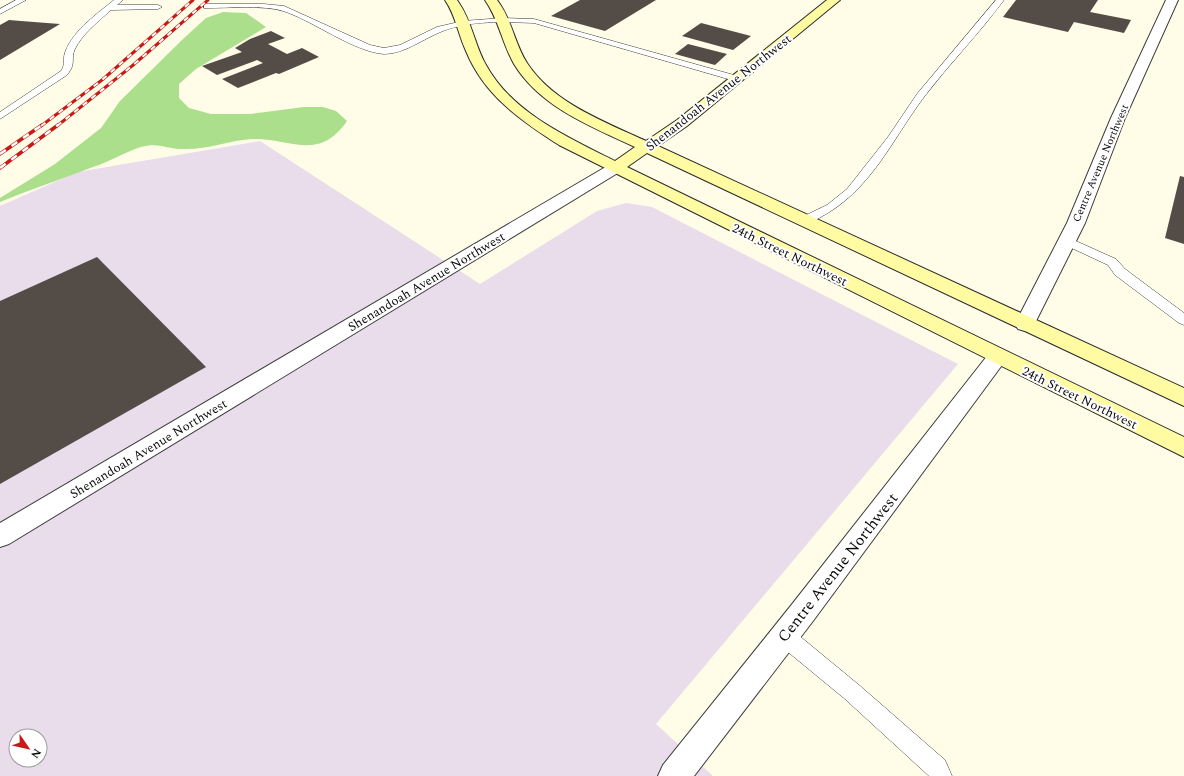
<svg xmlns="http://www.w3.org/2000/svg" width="1184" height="776" font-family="Spectral,serif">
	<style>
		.industrial { fill: #eaddeb; fill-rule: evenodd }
		.forest { fill: #abdf8c }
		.building { fill: #544c46 }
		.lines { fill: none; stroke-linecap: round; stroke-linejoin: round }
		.service-casing { stroke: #3d3d3d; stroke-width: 1 }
		.minor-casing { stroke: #3d3d3d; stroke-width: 2 }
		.tertiary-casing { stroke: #3d3d3d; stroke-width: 2 }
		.secondary-casing { stroke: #2c2c2c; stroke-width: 2 }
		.service { fill: #fff; fill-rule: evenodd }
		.minor { fill: #fff; fill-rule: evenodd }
		.tertiary { fill: #fff; fill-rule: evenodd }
		.secondary { fill: #fffba3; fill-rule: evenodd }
		.rail-far1-casing { stroke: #c71a16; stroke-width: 3 }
		.rail-casing { stroke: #c71a16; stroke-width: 3.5 }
		.rail-far1 { stroke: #fff; stroke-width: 2; stroke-dasharray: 5.5; stroke-linecap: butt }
		.rail { stroke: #fff; stroke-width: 2.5; stroke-dasharray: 7; stroke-linecap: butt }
		.labels { text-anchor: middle; stroke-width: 4; stroke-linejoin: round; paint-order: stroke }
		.far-street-label { font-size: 11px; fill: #0a0a0a; stroke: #fff }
		.street-label { font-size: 13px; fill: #0a0a0a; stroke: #fff }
		.near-street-label { font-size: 16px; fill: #0a0a0a; stroke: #fff }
	</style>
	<rect width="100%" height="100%" fill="#fffce8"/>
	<path class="industrial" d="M260,141L480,284L597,211L626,203L652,207L958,364L656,724L713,776H0V206L77,172ZM16,736H40V760H16Z"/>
	<path class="forest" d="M223,12L246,13L266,27L196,69L179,84V98L189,108L211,114H251L304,107H323L336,111L347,121C318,163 290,137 251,139C228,141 206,150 182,149C167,149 158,142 141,147C125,152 109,162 93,167C62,179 31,189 0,202V198L55,164L101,128L120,101L183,39L206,18Z"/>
	<g class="building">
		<polygon points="580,0 656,0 605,31 551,16"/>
		<polygon points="1016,0 1098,0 1090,12 1131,20 1124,33 1074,22 1068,32 1003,17"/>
		<polygon points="9,20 21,21 60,24 0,60 0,25"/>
		<polygon points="701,23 751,36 733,50 682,36"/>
		<polygon points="271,31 285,38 268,44 287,54 302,48 319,57 279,74 276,73 238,88 222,79 263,63 257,60 217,75 202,66 242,52 235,48 250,39"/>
		<polygon points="688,44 727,54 715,65 675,54"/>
		<polygon points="1180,176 1184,177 1184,244 1165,238"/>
		<polygon points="97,257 206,367 0,484 0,301"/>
	</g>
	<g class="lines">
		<g class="service-casing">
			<g id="service">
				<polygon points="16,0 26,0 0,14 0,9"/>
				<path d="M114,0H123L117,5H158L162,7L158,9L111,10C99,21 82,34 75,49C70,59 77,63 67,75L0,119V112L61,71C66,64 62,58 66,50C74,30 98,13 114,0Z"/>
				<path d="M996,0H1004C979,34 949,64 924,97C891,141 871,191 819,218C813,221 807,225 800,224L798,221L800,218L827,205L847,189L888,137L917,94Z"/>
				<path d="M204,4H264L284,6L370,45L384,48L400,45L437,27L463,21L503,18L534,19L741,77L743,79L741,81H735L534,23C504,22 471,20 443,31C424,38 405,54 384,54C354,52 312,20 283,11C265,5 227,8 207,8H204Z"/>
				<polygon points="1067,237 1116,259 1125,269 1184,313 1184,325 1179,323 1115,275 1108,265 1063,244 1061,241"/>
				<polygon points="784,627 791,629 859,685 945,760 952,776 929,776 845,699 777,643 774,636 777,629"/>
			</g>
		</g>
		<g class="minor-casing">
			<g id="minor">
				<polygon points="1166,0 1178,0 1125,118 1085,223 1032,329 1025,331 1018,329 1015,324 1067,223 1111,118"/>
				<polygon points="998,348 1005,351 1009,356 1005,361 813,621 694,776 658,776 663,765 793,603 991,351"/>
			</g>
		</g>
		<g class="tertiary-casing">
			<polygon id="tertiary" points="615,163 621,165 623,168 621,171 9,544 0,547 0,523 609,165"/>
		</g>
		<g class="secondary-casing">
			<path id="secondary" d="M445,0H457L459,3C472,22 475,46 486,65C512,113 569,138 615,161L635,147C592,127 540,107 514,64C502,43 499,20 485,0H497C512,19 514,43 527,63C553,103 605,122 646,141L677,120L827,0H840L687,126L658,146L1184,388V406L647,153L627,167L1184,437V457L559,145C520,120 484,95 466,51C458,34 456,16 445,0Z"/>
		</g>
		<use href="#service" class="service"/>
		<use href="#minor" class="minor"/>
		<use href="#tertiary" class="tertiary"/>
		<use href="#secondary" class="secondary"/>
		<g class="rail-far1-casing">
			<g id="rail-far1">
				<polyline points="41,126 102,80 193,0"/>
				<polyline points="57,126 132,66 208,0"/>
			</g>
		</g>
		<g class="rail-casing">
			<g id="rail">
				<polyline points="0,154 42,125"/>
				<polyline points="0,168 58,125"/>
			</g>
		</g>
		<use href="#rail-far1" class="rail-far1"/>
		<use href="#rail" class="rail"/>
	</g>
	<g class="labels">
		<g class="far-street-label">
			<text transform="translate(1100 163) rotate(-67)" y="4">Centre Avenue Northwest</text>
		</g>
		<g class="street-label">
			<text transform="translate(718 92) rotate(-38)" y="5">Shenandoah Avenue Northwest</text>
			<text transform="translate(790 254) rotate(26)" y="5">24th Street Northwest</text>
			<text transform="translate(426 281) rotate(-31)" y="5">Shenandoah Avenue Northwest</text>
			<text transform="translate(1080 397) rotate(26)" y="5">24th Street Northwest</text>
			<text transform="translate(148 448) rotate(-31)" y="5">Shenandoah Avenue Northwest</text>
		</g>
		<g class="near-street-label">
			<text transform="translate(837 567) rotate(-52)" y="6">Centre Avenue Northwest</text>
		</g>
	</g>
	<g transform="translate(28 748) rotate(124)"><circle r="19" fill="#ffffff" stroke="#9d9d9d"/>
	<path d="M0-3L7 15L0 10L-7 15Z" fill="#c71a16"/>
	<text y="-6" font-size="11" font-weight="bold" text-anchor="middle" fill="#0a0a0a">N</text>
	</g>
</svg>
